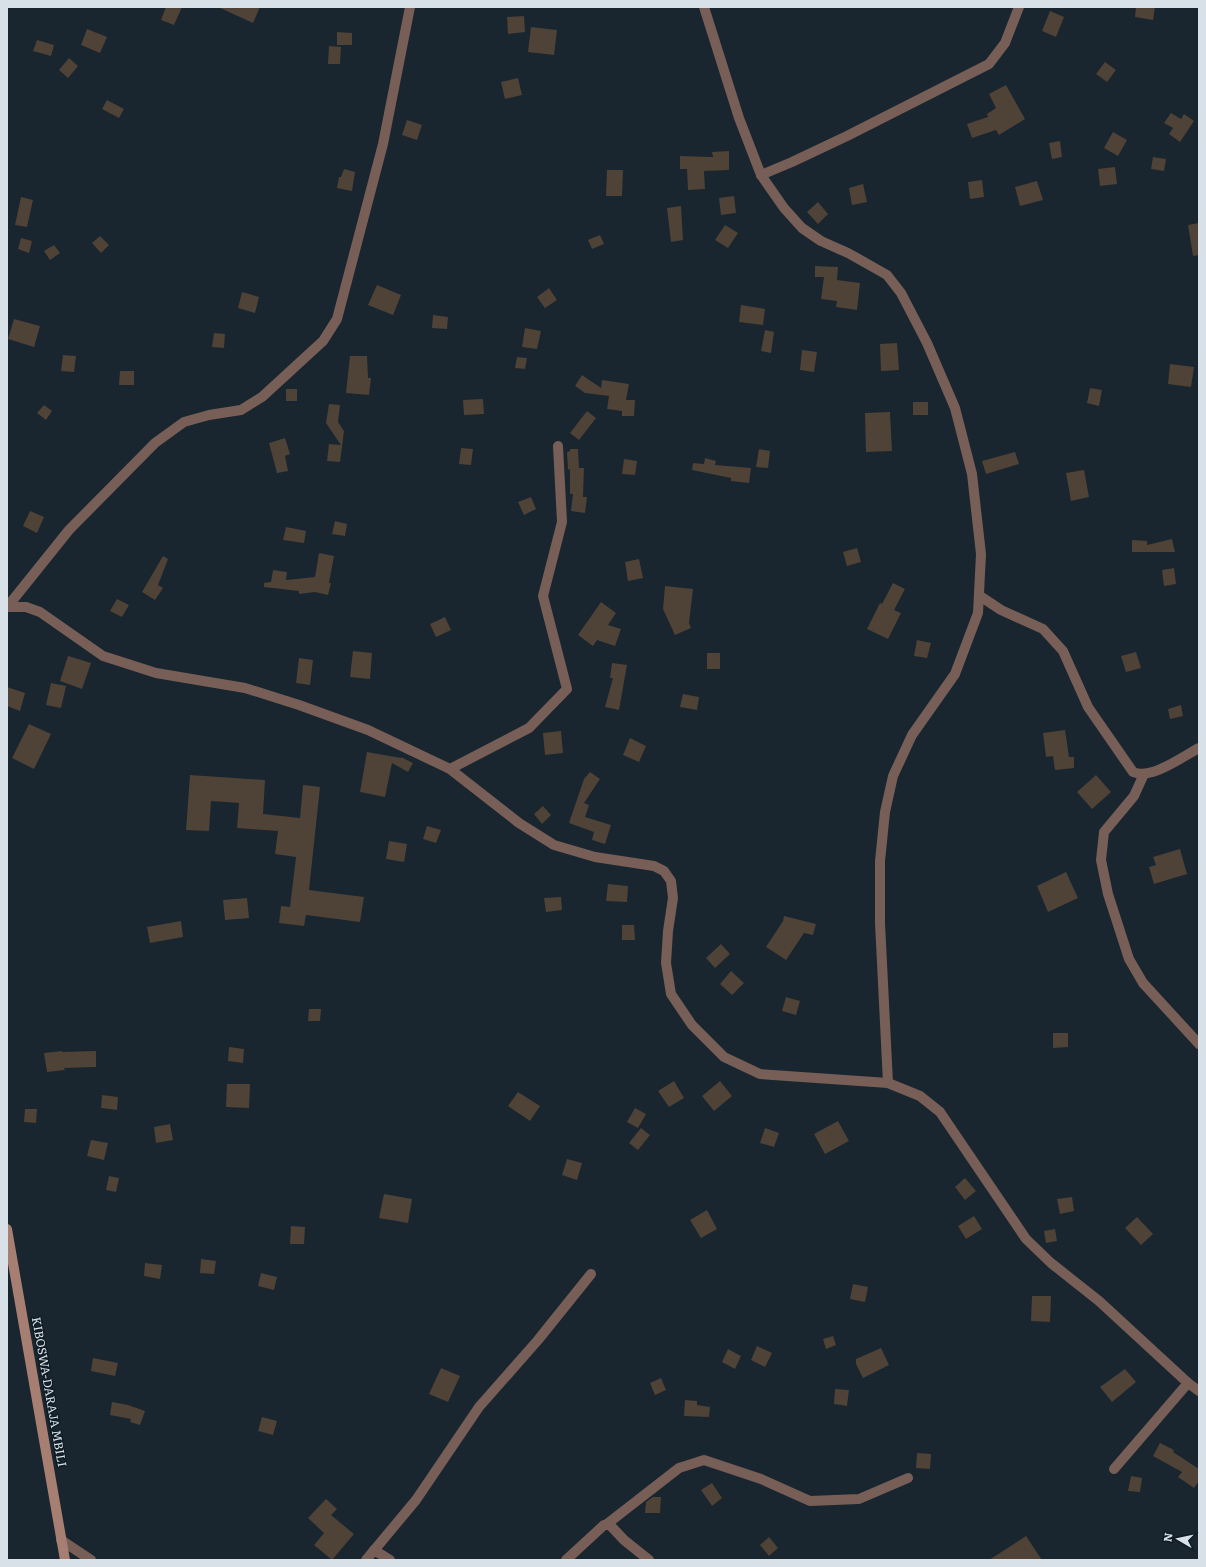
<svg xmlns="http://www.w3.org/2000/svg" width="1206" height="1567" font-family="Literata,serif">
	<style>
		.building { fill: #4f4236 }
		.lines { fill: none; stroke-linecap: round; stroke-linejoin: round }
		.minor { stroke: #775e56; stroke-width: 10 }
		.secondary { stroke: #a77f72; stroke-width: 10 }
		.labels { text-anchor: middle; stroke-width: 3; stroke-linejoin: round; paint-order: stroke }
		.street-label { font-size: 12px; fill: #d9e1e8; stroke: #0f1c25 }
	</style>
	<rect width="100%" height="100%" fill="#19252f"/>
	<g class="building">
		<polygon points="166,7 182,7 174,25 161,20"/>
		<polygon points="218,7 260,7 253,23"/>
		<polygon points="1136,7 1155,7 1153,20 1135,17"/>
		<polygon points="1050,11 1064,17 1056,37 1042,31"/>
		<polygon points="524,16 525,32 508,34 507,17"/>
		<polygon points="531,27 557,30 554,55 528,52"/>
		<polygon points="87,29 107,37 100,53 81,45"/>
		<polygon points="337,32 352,33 352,45 337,45"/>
		<polygon points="37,40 54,45 51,56 33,51"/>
		<polygon points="329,46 341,47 340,64 328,64"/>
		<polygon points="69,58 78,66 68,78 59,70"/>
		<polygon points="1105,62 1116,70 1107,82 1096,74"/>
		<polygon points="518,78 522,95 505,99 501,82"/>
		<polygon points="1006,85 1025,119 999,135 996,130 972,138 967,124 988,117 987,114 996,108 989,94"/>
		<polygon points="107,100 124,109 119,118 102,109"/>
		<polygon points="1171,113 1181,119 1184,114 1194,121 1180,142 1169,134 1173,128 1164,123"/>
		<polygon points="407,120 422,125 417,140 402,135"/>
		<polygon points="1113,132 1127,140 1118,156 1104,148"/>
		<polygon points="1060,141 1062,157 1052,159 1049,143"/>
		<polygon points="729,151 729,170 704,171 705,189 688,190 687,169 680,169 680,156 713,157 712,152"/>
		<polygon points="1153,157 1166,159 1164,171 1151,169"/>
		<polygon points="1115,167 1117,184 1100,186 1098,169"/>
		<polygon points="344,169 355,172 352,191 337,188 339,177 341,177"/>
		<polygon points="607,170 623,170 622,196 606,196"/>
		<polygon points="982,180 984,197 970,199 968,182"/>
		<polygon points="1037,181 1043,200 1020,206 1015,187"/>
		<polygon points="863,184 867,202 852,205 849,188"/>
		<polygon points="734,196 736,213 721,215 719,198"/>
		<polygon points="21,197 33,200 27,227 15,225"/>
		<polygon points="818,202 828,214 818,224 807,212"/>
		<polygon points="681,206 683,240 671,242 667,208"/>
		<polygon points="1199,223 1199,255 1193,256 1188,225"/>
		<polygon points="725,225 738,233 728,248 715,240"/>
		<polygon points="600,235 604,244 592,249 588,240"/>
		<polygon points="100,236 109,245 101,253 92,243"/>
		<polygon points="21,238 32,241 29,253 18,249"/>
		<polygon points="54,245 60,253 50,260 44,251"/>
		<polygon points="815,266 838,267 837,280 860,283 857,310 836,307 837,301 821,299 824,277 815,277"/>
		<polygon points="377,285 401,295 393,315 368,305"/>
		<polygon points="549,288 557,300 545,308 537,297"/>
		<polygon points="242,292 259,297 255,313 238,308"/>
		<polygon points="741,305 765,309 763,325 739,322"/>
		<polygon points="433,315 448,317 447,329 432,328"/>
		<polygon points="14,319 40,326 34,347 8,339"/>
		<polygon points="525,328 541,331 537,349 522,347"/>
		<polygon points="765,330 774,332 771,353 761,351"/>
		<polygon points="214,333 225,334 224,348 212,347"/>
		<polygon points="897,343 899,370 881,371 880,344"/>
		<polygon points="802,350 817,352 814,372 800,370"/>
		<polygon points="63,355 76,356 74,372 61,371"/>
		<polygon points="350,356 367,356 368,378 371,378 369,395 346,393"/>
		<polygon points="517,357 527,358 525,369 515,368"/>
		<polygon points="1170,364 1194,367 1191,387 1168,384"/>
		<polygon points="120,371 134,371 134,385 119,385"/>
		<polygon points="582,375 601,388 602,380 629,384 626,400 635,400 634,416 622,416 622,411 607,409 609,396 585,393 575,386"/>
		<polygon points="1090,388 1102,390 1099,406 1087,403"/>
		<rect x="286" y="389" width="11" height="12"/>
		<polygon points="483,399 484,414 464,415 463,400"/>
		<rect x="913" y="402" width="15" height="13"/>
		<polygon points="329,404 340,405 338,422 344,431 340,462 327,461 329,444 341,445 326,423"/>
		<polygon points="44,405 52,411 46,420 37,413"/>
		<polygon points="587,411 596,418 579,440 570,433"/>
		<polygon points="890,412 892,451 866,452 865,413"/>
		<polygon points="285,438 290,454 285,456 288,471 277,473 269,443"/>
		<polygon points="461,448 473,449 471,465 459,464"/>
		<polygon points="570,449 578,449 579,468 584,468 583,497 587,497 585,513 571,511 573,494 570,494 570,469 568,470 567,452 570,451"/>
		<polygon points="759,449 770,451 768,468 756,467"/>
		<polygon points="1015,452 1019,464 986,474 982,461"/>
		<polygon points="705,458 716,461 715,465 751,468 749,483 731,481 731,478 692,470 693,463 704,464"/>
		<polygon points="624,459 637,461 635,475 622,474"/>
		<polygon points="1084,470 1089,497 1071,501 1066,473"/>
		<polygon points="531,497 536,509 524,515 518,502"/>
		<polygon points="30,511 44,517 37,533 23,526"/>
		<polygon points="335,521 347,524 345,536 332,534"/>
		<polygon points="286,527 306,531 304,543 283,540"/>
		<polygon points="1172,539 1175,552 1132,552 1132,540 1147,541 1147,545"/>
		<polygon points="857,548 861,562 847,566 843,552"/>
		<polygon points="319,553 334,556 329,583 331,583 328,595 315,592 299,594 299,591 264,587 264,583 271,582 273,570 287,572 286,580 315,577"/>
		<polygon points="163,556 168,559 158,585 163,588 155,600 142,592"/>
		<polygon points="639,559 643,578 628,581 625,562"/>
		<polygon points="1174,568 1176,584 1164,586 1162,570"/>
		<polygon points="893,583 905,589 894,610 901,613 888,639 867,629 880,603 882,604"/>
		<polygon points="665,586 693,589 689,623 691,628 675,635 663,609"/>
		<polygon points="117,599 129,605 122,617 110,611"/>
		<polygon points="601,602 616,613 608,625 621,629 615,646 597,640 593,646 578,635"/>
		<polygon points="445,617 451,630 436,637 430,624"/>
		<polygon points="917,640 931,643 927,658 914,656"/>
		<polygon points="353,651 372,653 370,679 350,677"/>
		<polygon points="1136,652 1141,668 1126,672 1121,656"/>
		<rect x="707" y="653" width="13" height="16"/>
		<polygon points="68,656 91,663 82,689 60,681"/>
		<polygon points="299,658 313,660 310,685 296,683"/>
		<polygon points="612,663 627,665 619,710 605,707 613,678 610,678"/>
		<polygon points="51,683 66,686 61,708 46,705"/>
		<polygon points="7,687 25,693 20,711 7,706"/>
		<polygon points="683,694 699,697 697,710 680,707"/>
		<polygon points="1181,705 1183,716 1170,719 1168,709"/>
		<polygon points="29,724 51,734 34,769 12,758"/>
		<polygon points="1065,730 1069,757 1074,757 1074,768 1055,770 1053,756 1046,757 1043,733"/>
		<polygon points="561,731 563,753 545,755 543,733"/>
		<polygon points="630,738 646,746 639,762 623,755"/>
		<polygon points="367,752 401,758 401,757 413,763 408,772 392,763 385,797 360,792"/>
		<polygon points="590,772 600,779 584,803 589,805 585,817 611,825 605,844 592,840 594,832 569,823 584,779"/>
		<polygon points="190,775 265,780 263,814 300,818 303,785 320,787 309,890 364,897 360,922 306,915 304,926 279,923 281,906 290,907 296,857 275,854 278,831 237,828 239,803 211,801 209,831 186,830"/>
		<polygon points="1096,775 1111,792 1092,809 1077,792"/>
		<polygon points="543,806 551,815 542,824 534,814"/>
		<polygon points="427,826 441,830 436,843 423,839"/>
		<polygon points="389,841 407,844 404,862 386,859"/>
		<polygon points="1180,849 1187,874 1154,884 1149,867 1156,865 1153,857"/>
		<polygon points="1066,872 1078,898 1048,912 1037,886"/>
		<polygon points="608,884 628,886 627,902 606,901"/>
		<polygon points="561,897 562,910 546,912 544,898"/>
		<polygon points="247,898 249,918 225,920 223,900"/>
		<polygon points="784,916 816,924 813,935 804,933 786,960 766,947 783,921"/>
		<polygon points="181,921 183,937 150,943 147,927"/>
		<polygon points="622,925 634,925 635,940 622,940"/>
		<polygon points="721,944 730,954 715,968 706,958"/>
		<polygon points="731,971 744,983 732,995 720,984"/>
		<polygon points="786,997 800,1001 796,1015 782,1011"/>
		<polygon points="309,1009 321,1009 320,1021 308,1021"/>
		<polygon points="1053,1033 1068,1033 1068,1047 1053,1048"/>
		<polygon points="229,1047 244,1049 243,1063 228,1061"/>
		<polygon points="62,1051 62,1052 96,1051 96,1067 64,1068 65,1070 47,1072 44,1053"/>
		<polygon points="674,1081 684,1098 669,1107 658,1091"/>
		<polygon points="720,1081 732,1096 714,1111 702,1096"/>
		<polygon points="227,1084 250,1084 249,1108 226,1107"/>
		<polygon points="518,1092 540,1106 530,1121 508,1106"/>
		<polygon points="102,1095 118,1097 117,1110 101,1108"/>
		<polygon points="635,1108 646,1114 638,1128 627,1122"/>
		<polygon points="25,1109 37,1109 36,1123 24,1122"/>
		<polygon points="838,1121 849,1141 825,1154 814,1134"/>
		<polygon points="170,1124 173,1140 156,1143 154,1127"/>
		<polygon points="641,1128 650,1135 638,1150 629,1143"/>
		<polygon points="765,1128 779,1133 774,1147 760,1143"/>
		<polygon points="91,1140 108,1143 104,1160 87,1156"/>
		<polygon points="567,1159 582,1163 577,1180 562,1175"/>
		<polygon points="109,1176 119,1178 116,1192 106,1190"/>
		<polygon points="965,1178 976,1191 965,1200 955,1187"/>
		<polygon points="384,1194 412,1199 408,1223 379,1218"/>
		<polygon points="1072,1197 1074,1211 1060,1214 1057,1199"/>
		<polygon points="707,1210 717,1229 701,1238 690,1220"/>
		<polygon points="974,1216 982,1229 966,1239 958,1226"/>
		<polygon points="1137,1217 1153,1234 1141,1245 1125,1228"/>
		<polygon points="291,1226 305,1227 304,1244 290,1244"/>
		<polygon points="1055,1229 1057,1241 1046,1243 1044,1231"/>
		<polygon points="201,1259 216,1261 214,1274 200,1273"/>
		<polygon points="145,1263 162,1265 160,1279 144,1276"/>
		<polygon points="261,1273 277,1277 274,1290 258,1286"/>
		<polygon points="853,1284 868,1287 865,1302 850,1299"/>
		<polygon points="1032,1296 1051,1296 1050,1322 1031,1321"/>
		<polygon points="833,1336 836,1345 826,1349 823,1339"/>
		<polygon points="757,1346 772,1353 765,1367 751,1360"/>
		<polygon points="881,1348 889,1365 863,1378 856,1364 856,1359"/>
		<polygon points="728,1349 741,1356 735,1369 722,1362"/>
		<polygon points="93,1358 118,1363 115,1376 91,1371"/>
		<polygon points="441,1368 460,1376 448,1402 429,1394"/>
		<polygon points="1125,1369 1136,1382 1112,1402 1100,1387"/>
		<polygon points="661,1378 666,1390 655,1395 650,1383"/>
		<polygon points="835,1389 849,1390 847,1406 834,1404"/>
		<polygon points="685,1400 697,1401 697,1405 710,1407 709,1417 684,1416"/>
		<polygon points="112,1402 128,1405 145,1411 140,1425 130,1422 131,1419 110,1415"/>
		<polygon points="262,1417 277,1421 273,1435 258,1431"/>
		<polygon points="1160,1443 1174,1450 1173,1452 1199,1469 1199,1481 1194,1488 1178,1477 1182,1472 1153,1456"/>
		<polygon points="917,1453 931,1454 930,1469 916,1468"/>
		<polygon points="1131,1476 1142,1478 1140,1492 1128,1491"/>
		<polygon points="712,1483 722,1498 712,1506 701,1490"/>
		<polygon points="653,1497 661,1497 660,1513 645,1513 646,1502"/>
		<polygon points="326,1499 337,1509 331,1515 354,1534 332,1560 314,1545 324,1533 308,1518"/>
		<polygon points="1026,1536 1042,1560 989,1560"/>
		<polygon points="769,1537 778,1548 769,1556 760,1545"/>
	</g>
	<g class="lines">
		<g class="minor">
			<polyline points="704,7 739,118 761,175 784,208 802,228 821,241 848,253 887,275 901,293 927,343 955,408 972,474 981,554 978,613 955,674 912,735 893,776 885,812 880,861 880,923 888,1083"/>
			<polyline points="761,175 792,162 847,136 989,64 1005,43 1019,7"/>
			<path d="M980,596L1001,610L1043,629L1063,651L1088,707L1133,772C1151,780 1182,757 1199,748"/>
			<polyline points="8,606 69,530 155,443 184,422 209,415 241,410 262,397 323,341 337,319 383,144 410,7"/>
			<polyline points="7,607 26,607 40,612 103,656 156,673 245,688 299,705 368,730 450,769 519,823 554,845 595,857 654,866 664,871 671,881 673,898 668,931 666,963 671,994 692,1025 724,1057 760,1074 888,1083 920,1096 940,1112 1026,1239 1051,1263 1099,1301 1188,1383 1199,1391"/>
			<polyline points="450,769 529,728 567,689 543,596 562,522 558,446"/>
			<polyline points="1144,774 1134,796 1104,832 1101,860 1108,894 1129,959 1143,983 1199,1044"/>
			<polyline points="1114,1469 1188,1383"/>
			<polyline points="607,1524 679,1468 704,1460 761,1479 810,1501 859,1499 908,1478"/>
			<polyline points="61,1540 91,1560"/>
			<polyline points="374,1550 390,1560"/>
			<polyline points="366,1560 416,1500 479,1407 538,1340 591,1274"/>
			<polyline points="566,1560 604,1525 610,1525 624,1540 649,1560"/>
		</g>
		<polyline class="secondary" points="7,1229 65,1560"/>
	</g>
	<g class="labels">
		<g class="street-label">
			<text transform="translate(49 1392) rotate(80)" y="4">KIBOSWA-DARAJA MBILI</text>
		</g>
	</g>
	<rect width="1206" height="1567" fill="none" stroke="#d9e1e8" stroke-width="16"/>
	<g transform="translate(1178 1539) rotate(279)" stroke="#0f1c25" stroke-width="3" paint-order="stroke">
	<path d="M0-3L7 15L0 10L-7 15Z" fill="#d9e1e8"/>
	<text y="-6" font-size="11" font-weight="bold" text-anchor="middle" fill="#d9e1e8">N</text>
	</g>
</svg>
